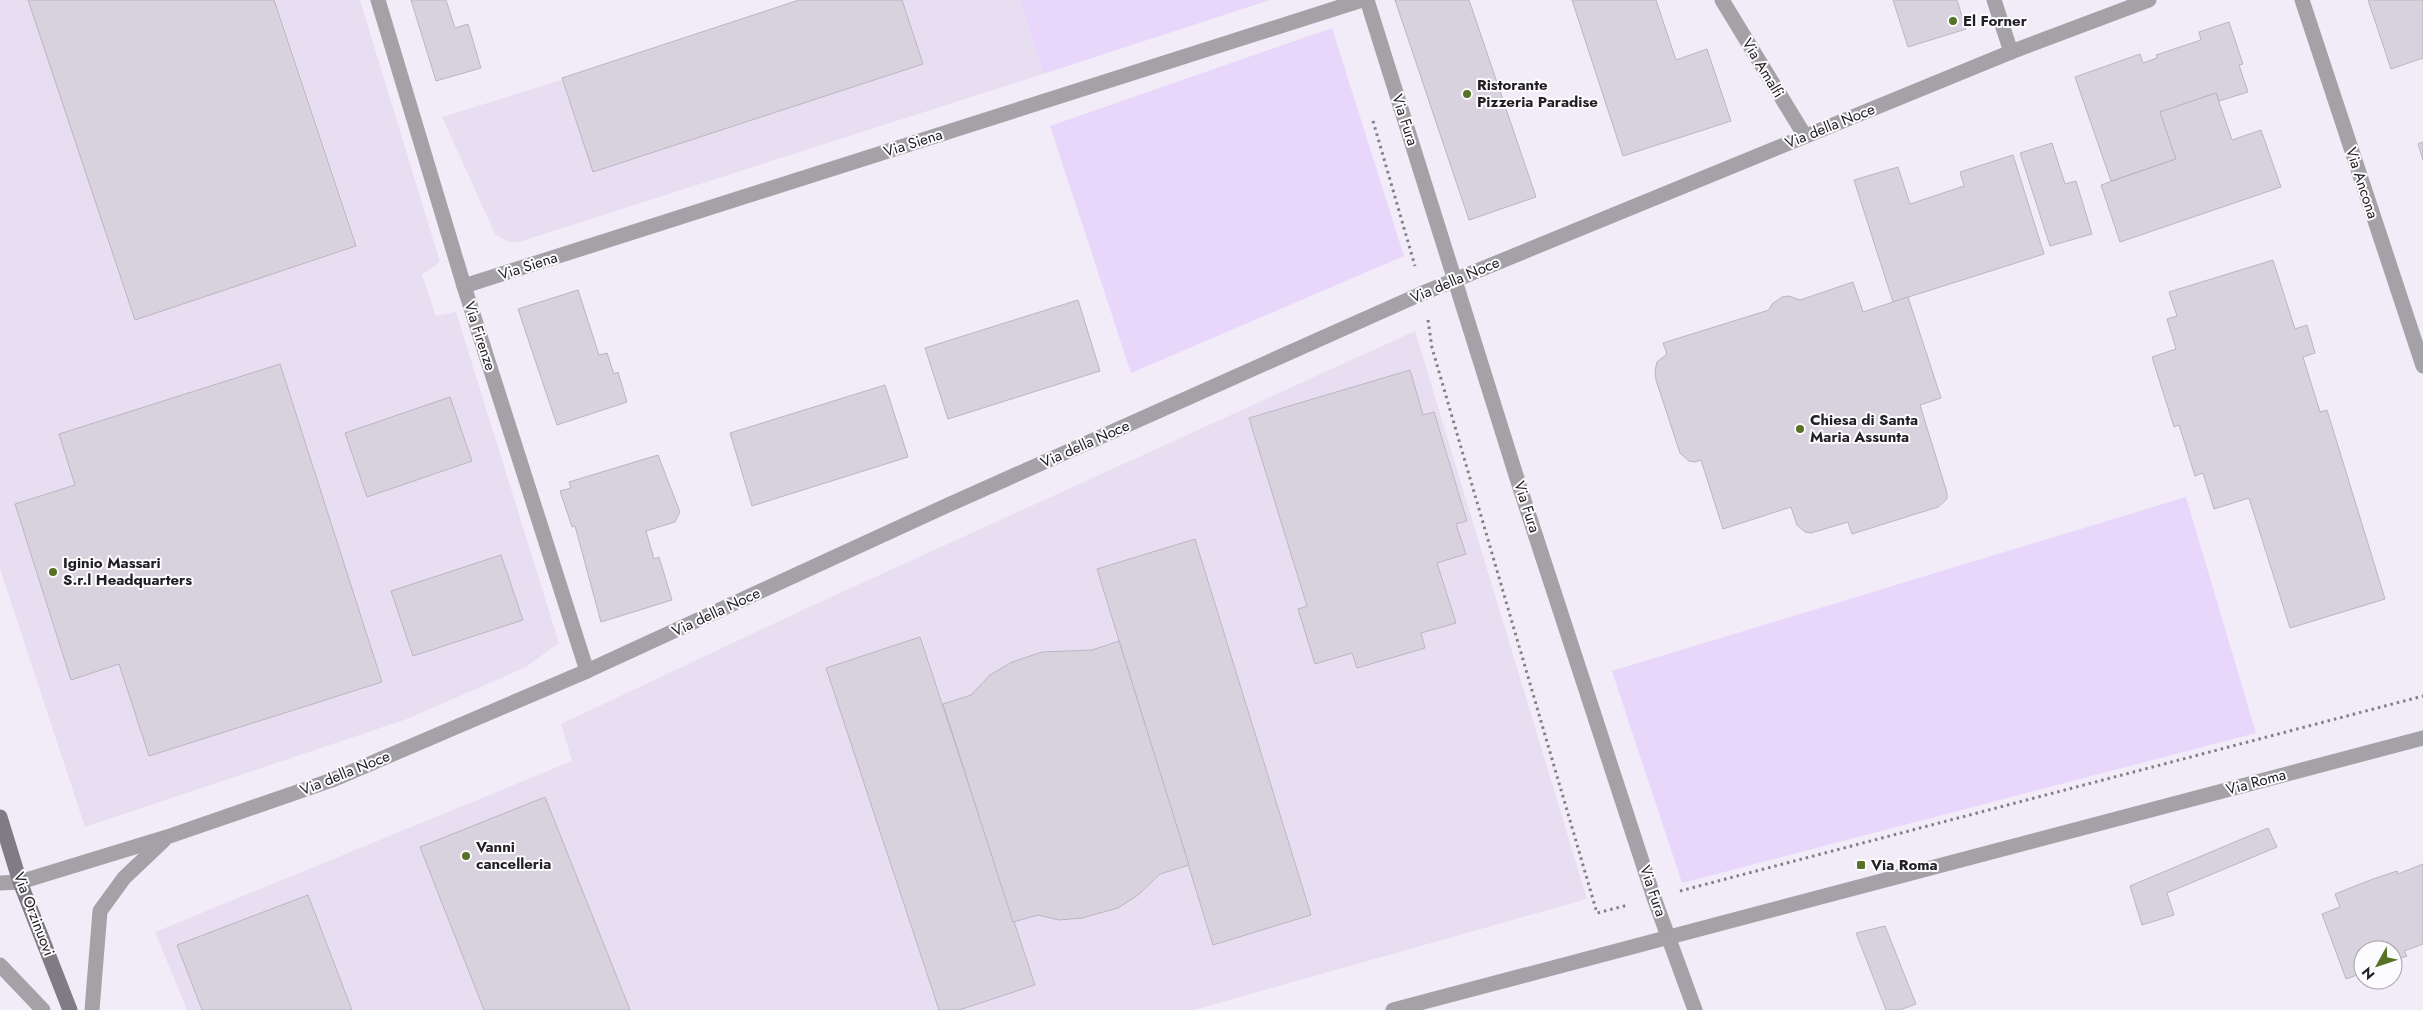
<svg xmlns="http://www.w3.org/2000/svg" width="2423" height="1010" font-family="Jost,sans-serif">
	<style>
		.built { fill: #e8def2 }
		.green { fill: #e8d7fa }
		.building { fill: #d8d2df; stroke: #bbb5c2 }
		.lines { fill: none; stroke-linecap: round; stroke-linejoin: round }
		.path { stroke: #827e86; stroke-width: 3; stroke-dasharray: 2.5 4; stroke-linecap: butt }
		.street { stroke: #a4a1a7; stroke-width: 15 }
		.secondary { stroke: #807c84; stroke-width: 15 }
		.poi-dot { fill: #567226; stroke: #fcfbfe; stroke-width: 2 }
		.labels { text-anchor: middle; stroke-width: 4; stroke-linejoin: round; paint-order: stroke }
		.poi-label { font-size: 15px; font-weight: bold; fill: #232025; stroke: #fcfbfe; text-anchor: start }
		.street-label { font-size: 15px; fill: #232025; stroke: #fcfbfe }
	</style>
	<rect width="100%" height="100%" fill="#f2ecf9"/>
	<g class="built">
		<polygon points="0,0 360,0 440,262 422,275 436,316 456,312 559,643 526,667 407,719 85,827 0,569"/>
		<polygon points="819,0 1020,0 1043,74 519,242 508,242 495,234 442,117"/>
		<polygon points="1415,331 1587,899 1194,1010 187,1010 155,932 572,761 561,724 807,608"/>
	</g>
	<g class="green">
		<polygon points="1020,0 1270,0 1043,74"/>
		<polygon points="1332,28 1404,256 1131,373 1050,126"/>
		<polygon points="2186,497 2256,733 1682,883 1612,671"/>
	</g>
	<g class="building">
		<polygon points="28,0 274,0 356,246 135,320"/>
		<polygon points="411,0 446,0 455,28 468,24 481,68 436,81"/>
		<polygon points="799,0 902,0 923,64 593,172 562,78"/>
		<polygon points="1395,0 1469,0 1536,197 1469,220"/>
		<polygon points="1572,0 1656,0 1676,60 1707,49 1731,121 1623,156"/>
		<polygon points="1893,0 1957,0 1966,29 1908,47"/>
		<polygon points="2368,0 2423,0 2423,58 2391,69"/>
		<polygon points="2229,22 2243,64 2239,65 2248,92 2219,101 2216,93 2160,112 2176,159 2111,181 2075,77 2140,54 2143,63 2157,58 2156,55 2201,40 2199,32"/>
		<polygon points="2216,93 2232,140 2261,130 2281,187 2120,242 2101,185 2176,159 2160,112"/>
		<polygon points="2423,142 2423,160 2418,144"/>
		<polygon points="2052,143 2065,184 2076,181 2092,234 2050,246 2020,153"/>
		<polygon points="2013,155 2044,254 1893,302 1854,180 1898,167 1910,204 1964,186 1960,172"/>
		<polygon points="2273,260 2295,329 2307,325 2315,353 2303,357 2320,412 2327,410 2385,599 2290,628 2249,498 2214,509 2203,473 2195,476 2179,425 2174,427 2152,357 2176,349 2167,319 2177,316 2169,292"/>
		<polygon points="1853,282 1863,312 1908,297 1941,398 1920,405 1947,493 1947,499 1938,507 1852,534 1848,522 1811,533 1805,532 1797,525 1791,507 1723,529 1701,460 1695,462 1689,461 1680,453 1656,380 1655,371 1657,362 1667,354 1663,343 1769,310 1772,304 1782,297 1789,296 1800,300"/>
		<polygon points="578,290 599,355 607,353 614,374 618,372 627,402 557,425 518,309"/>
		<polygon points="1078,300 1100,371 948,419 925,348"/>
		<polygon points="280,364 382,682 149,756 119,664 71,680 15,504 75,485 59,434"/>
		<polygon points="1410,370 1423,415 1434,412 1467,521 1456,524 1466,554 1437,563 1456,623 1421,633 1425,648 1357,668 1352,653 1315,664 1298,609 1307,606 1249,418"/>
		<polygon points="885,385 908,457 752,506 730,433"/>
		<polygon points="450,397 472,461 367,497 345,433"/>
		<polygon points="658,455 680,512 675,522 646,531 654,559 659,557 672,600 601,622 575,526 572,527 560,491 571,488 569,482"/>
		<polygon points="1195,539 1311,915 1213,945 1097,569"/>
		<polygon points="501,555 523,620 413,656 391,591"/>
		<polygon points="920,637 1035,985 959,1010 939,1010 826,668"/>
		<polygon points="1119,641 1189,865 1160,874 1138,895 1118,908 1082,918 1059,920 1038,915 1013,922 943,704 971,695 990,675 1012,662 1042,652 1092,650"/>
		<polygon points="545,797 630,1010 484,1010 420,847"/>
		<polygon points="2268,828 2277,847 2167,893 2174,915 2142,925 2130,886"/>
		<polygon points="2423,864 2423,944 2404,951 2407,956 2393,961 2393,950 2363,950 2363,973 2346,979 2322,914 2340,907 2335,894 2373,879 2397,871 2398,874"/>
		<polygon points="308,895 352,1010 202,1010 177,945"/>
		<polygon points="1885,926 1916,1004 1900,1010 1886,1010 1856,933"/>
	</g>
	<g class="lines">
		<g class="path">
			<polyline points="1373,121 1415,266"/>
			<polyline points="1428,320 1432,348 1597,913 1628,905"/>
			<polyline points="1680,891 2423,696"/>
		</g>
		<g class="street">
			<polyline points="378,0 464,286 587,671"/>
			<polyline points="1367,0 1520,488 1654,898 1695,1010"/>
			<polyline points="1722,0 1805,136"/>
			<polyline points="1994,0 2011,52"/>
			<polyline points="2302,0 2423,366"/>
			<polyline points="464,286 1362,0"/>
			<polyline points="0,883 20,882 167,837 332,780 587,671 948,505 1423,293 2011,52 2149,0"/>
			<polyline points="0,965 43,1010"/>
			<polyline points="92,1010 100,911 124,878 164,840"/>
			<polyline points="1393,1010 2423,738"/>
		</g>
		<polyline class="secondary" points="0,817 20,882 70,1010"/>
	</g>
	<g class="poi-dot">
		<circle cx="1953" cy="21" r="5"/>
		<circle cx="1467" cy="94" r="5"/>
		<circle cx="1800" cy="429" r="5"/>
		<circle cx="53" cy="572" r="5"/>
		<circle cx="466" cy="856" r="5"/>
		<rect x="1856" y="860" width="10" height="10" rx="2.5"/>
	</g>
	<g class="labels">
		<g class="poi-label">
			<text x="1963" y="26">El Forner</text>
			<text x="1477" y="90">Ristorante<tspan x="1477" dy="17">Pizzeria Paradise</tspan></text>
			<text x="1810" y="425">Chiesa di Santa<tspan x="1810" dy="17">Maria Assunta</tspan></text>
			<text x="63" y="568">Iginio Massari<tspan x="63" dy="17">S.r.l Headquarters</tspan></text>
			<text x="476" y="852">Vanni<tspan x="476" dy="17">cancelleria</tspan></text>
			<text x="1871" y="870">Via Roma</text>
		</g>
		<g class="street-label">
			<text transform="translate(1763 68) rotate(59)" y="5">Via Amalfi</text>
			<text transform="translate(1405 120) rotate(72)" y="5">Via Fura</text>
			<text transform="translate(1830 126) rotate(-22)" y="5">Via della Noce</text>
			<text transform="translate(913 143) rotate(-18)" y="5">Via Siena</text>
			<text transform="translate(2362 183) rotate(72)" y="5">Via Ancona</text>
			<text transform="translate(528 266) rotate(-18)" y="5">Via Siena</text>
			<text transform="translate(1455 280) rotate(-23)" y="5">Via della Noce</text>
			<text transform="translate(480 336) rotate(72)" y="5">Via Firenze</text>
			<text transform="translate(1085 444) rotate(-24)" y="5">Via della Noce</text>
			<text transform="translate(1527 507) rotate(72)" y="5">Via Fura</text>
			<text transform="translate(716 612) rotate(-25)" y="5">Via della Noce</text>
			<text transform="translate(345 773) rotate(-22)" y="5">Via della Noce</text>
			<text transform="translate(2256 782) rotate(-15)" y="5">Via Roma</text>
			<text transform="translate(1653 891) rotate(71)" y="5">Via Fura</text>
			<text transform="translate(34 914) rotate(69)" y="5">Via Orzinuovi</text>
		</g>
	</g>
	<g transform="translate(2378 965) rotate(230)"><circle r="24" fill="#fcfbfe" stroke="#a5a3a7"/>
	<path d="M0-4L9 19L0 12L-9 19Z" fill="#567226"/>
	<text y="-8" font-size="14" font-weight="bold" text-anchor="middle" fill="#232025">N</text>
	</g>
</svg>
